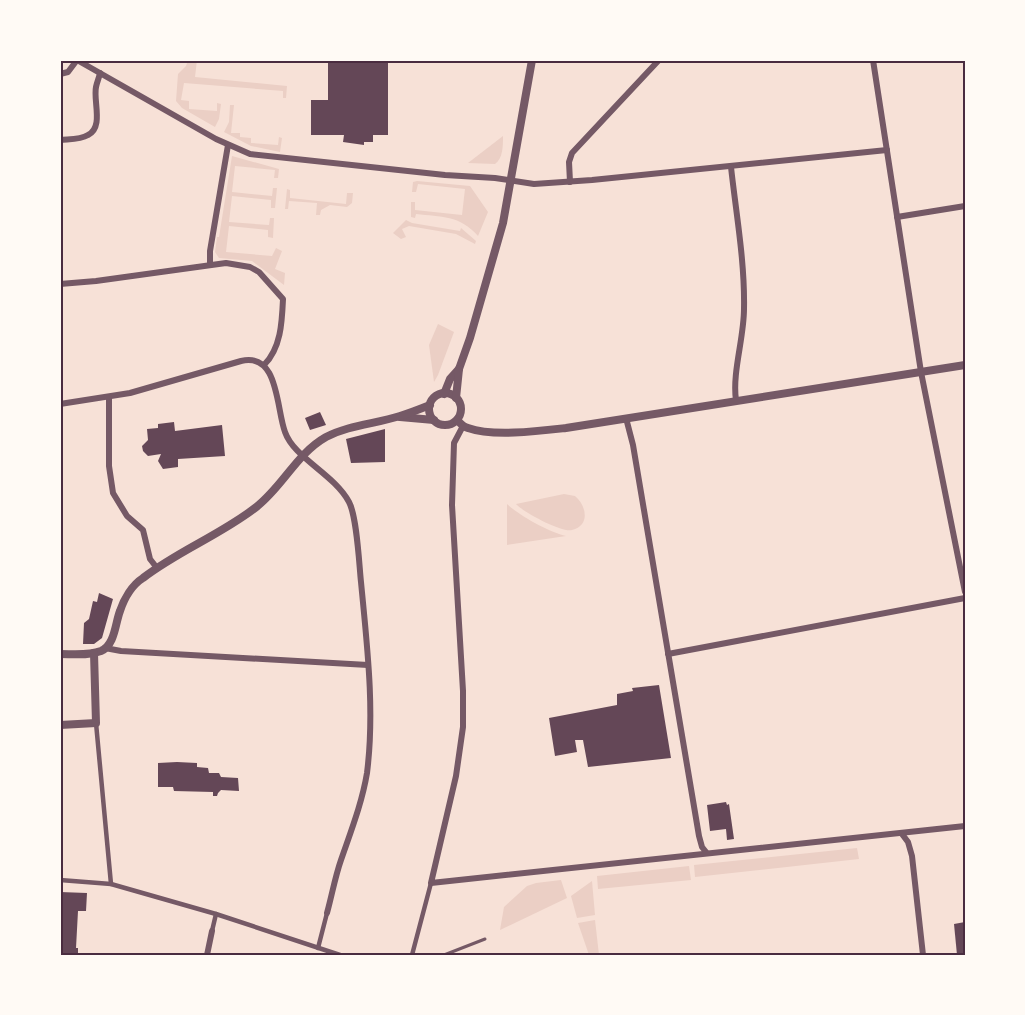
<svg xmlns="http://www.w3.org/2000/svg" width="1025" height="1015" font-family="'Space Grotesk',sans-serif">
	<style>
		.green { fill: #ebcfc5 }
		.building { fill: #644757 }
		.lines { fill: none; stroke-linecap: round; stroke-linejoin: round }
		.service { stroke: #755966; stroke-width: 3 }
		.pedestrian { stroke: #755966; stroke-width: 4.5 }
		.minor { stroke: #755966; stroke-width: 6 }
		.tertiary { stroke: #755966; stroke-width: 8 }
		.neatline { fill: none; stroke: #4a2c40; stroke-width: 2 }
	</style>
	<rect width="100%" height="100%" fill="#f7e1d7"/>
	<g class="green">
		<polygon points="188,60 197,60 195,77 287,86 286,98 283,98 283,91 184,83 181,100 189,101 189,109 217,111 217,103 221,104 219,119 215,127 182,108 176,101 178,74 186,66"/>
		<polygon points="230,105 234,105 231,133 240,133 240,137 251,138 251,143 278,145 279,137 282,138 280,152 251,146 224,132 229,122"/>
		<path d="M503,136C503,146 503,158 495,164L468,163Z"/>
		<polygon points="232,156 279,169 278,178 274,178 275,170 235,166 232,192 272,196 273,188 277,188 275,208 271,208 271,200 232,196 229,222 269,225 270,218 274,218 273,238 268,237 268,230 229,226 226,252 272,256 276,248 282,251 275,269 285,273 284,285 252,261 219,258 215,252 217,237 219,237"/>
		<path d="M417,181L470,186L488,212L478,236C460,215 441,217 416,214L415,218L411,217V202H415V210L462,215L465,189L418,184L416,192H412L413,182Z"/>
		<polygon points="287,189 290,190 290,198 346,204 347,193 353,193 352,203 347,207 330,205 321,210 320,215 316,215 317,203 289,201 288,209 285,209"/>
		<polygon points="406,220 412,223 460,231 461,228 476,241 475,244 456,234 409,226 402,229 406,237 401,239 393,233"/>
		<polygon points="438,324 454,332 438,375 434,382 429,345"/>
		<path d="M564,494L575,496C586,505 591,525 572,530C562,533 523,512 516,504Z"/>
		<path d="M507,504C520,516 549,532 566,536L507,545Z"/>
		<polygon points="857,848 859,859 695,877 694,865"/>
		<polygon points="689,866 691,880 598,889 597,876"/>
		<polygon points="561,880 567,898 500,930 504,907 527,886 536,883"/>
		<polygon points="592,881 595,915 577,918 571,896"/>
		<polygon points="595,920 599,955 589,955 578,923"/>
	</g>
	<g class="building">
		<polygon points="328,60 388,60 388,135 373,135 373,142 364,142 364,145 343,142 344,135 311,135 311,100 328,100"/>
		<polygon points="320,412 326,425 310,430 305,418"/>
		<polygon points="174,422 175,431 222,425 225,456 178,459 178,467 163,469 158,461 161,454 148,456 143,451 142,446 148,440 147,429 158,428 158,424"/>
		<polygon points="385,429 385,462 351,463 346,439"/>
		<polygon points="99,593 113,599 102,638 94,644 83,644 84,623 89,619 93,601 97,602"/>
		<polygon points="659,685 671,758 588,767 583,740 575,740 577,752 555,756 549,718 617,705 617,694 633,691 632,688"/>
		<polygon points="177,762 197,763 197,767 208,768 209,773 219,773 221,777 238,778 239,791 221,790 218,793 217,796 213,796 213,792 174,791 173,787 158,787 158,763"/>
		<polygon points="726,802 727,805 729,804 734,839 727,840 726,829 710,831 707,805"/>
		<polygon points="60,892 87,893 86,911 78,911 76,948 78,948 78,954 76,955 60,955"/>
		<polygon points="965,922 965,955 957,955 954,924"/>
	</g>
	<g class="lines">
		<polyline class="service" points="444,955 485,939"/>
		<g class="pedestrian">
			<polyline points="96,723 111,884"/>
			<polyline points="60,880 111,884 216,914 340,955"/>
			<polyline points="212,931 216,914"/>
			<polyline points="318,948 327,913"/>
			<polyline points="412,955 431,883"/>
		</g>
		<g class="minor">
			<polyline points="873,60 921,372 965,592"/>
			<polyline points="60,74 68,72 77,60 216,139 250,154 445,175 495,178 534,184 592,180 887,150"/>
			<path d="M60,140C69,139 80,140 88,135C104,127 93,101 96,87C97,82 99,78 100,73"/>
			<path d="M731,167C736,213 745,262 744,309C744,338 732,373 736,400"/>
			<polyline points="570,182 569,162 572,153 659,60"/>
			<polyline points="897,217 965,206"/>
			<polyline points="210,264 210,251 228,145"/>
			<path d="M60,284L96,281L226,263L250,267L259,272L283,299C282,322 281,348 264,365"/>
			<polyline points="109,398 109,466 113,493 127,516 143,530 150,559 157,568"/>
			<path d="M60,404L130,393L241,361C279,352 276,408 285,432C294,458 334,474 349,502C357,517 359,563 361,582C367,645 375,710 367,773C362,803 351,831 341,860C335,877 332,895 327,913"/>
			<polyline points="626,418 633,445 699,836 702,847 706,852"/>
			<polyline points="463,426 454,443 452,505 463,691 463,727 456,776 431,883 965,826"/>
			<polyline points="105,648 121,651 368,665"/>
			<polyline points="668,654 965,598"/>
			<polyline points="902,834 908,842 912,856 923,955"/>
			<polyline points="207,955 212,931"/>
		</g>
		<g class="tertiary">
			<circle cx="445" cy="409" r="16"/>
			<polyline points="444,394 450,379 459,369 470,338 503,223 532,60"/>
			<polyline points="456,398 459,369"/>
			<polyline points="400,417 434,420"/>
			<path d="M457,420C460,423 463,427 468,428C493,437 540,431 566,428L965,365"/>
			<path d="M60,654C73,654 88,656 101,651C115,645 115,624 120,611C124,599 132,585 143,578C178,551 220,535 255,508C282,488 296,454 326,437C349,425 375,424 400,416C410,413 420,409 430,405"/>
			<polyline points="60,725 96,723 94,653"/>
		</g>
	</g>
	<rect width="1025" height="1015" fill="none" stroke="#fffaf5" stroke-width="123"/>
	<rect x="62" y="62" width="902" height="892" class="neatline"/>
</svg>
